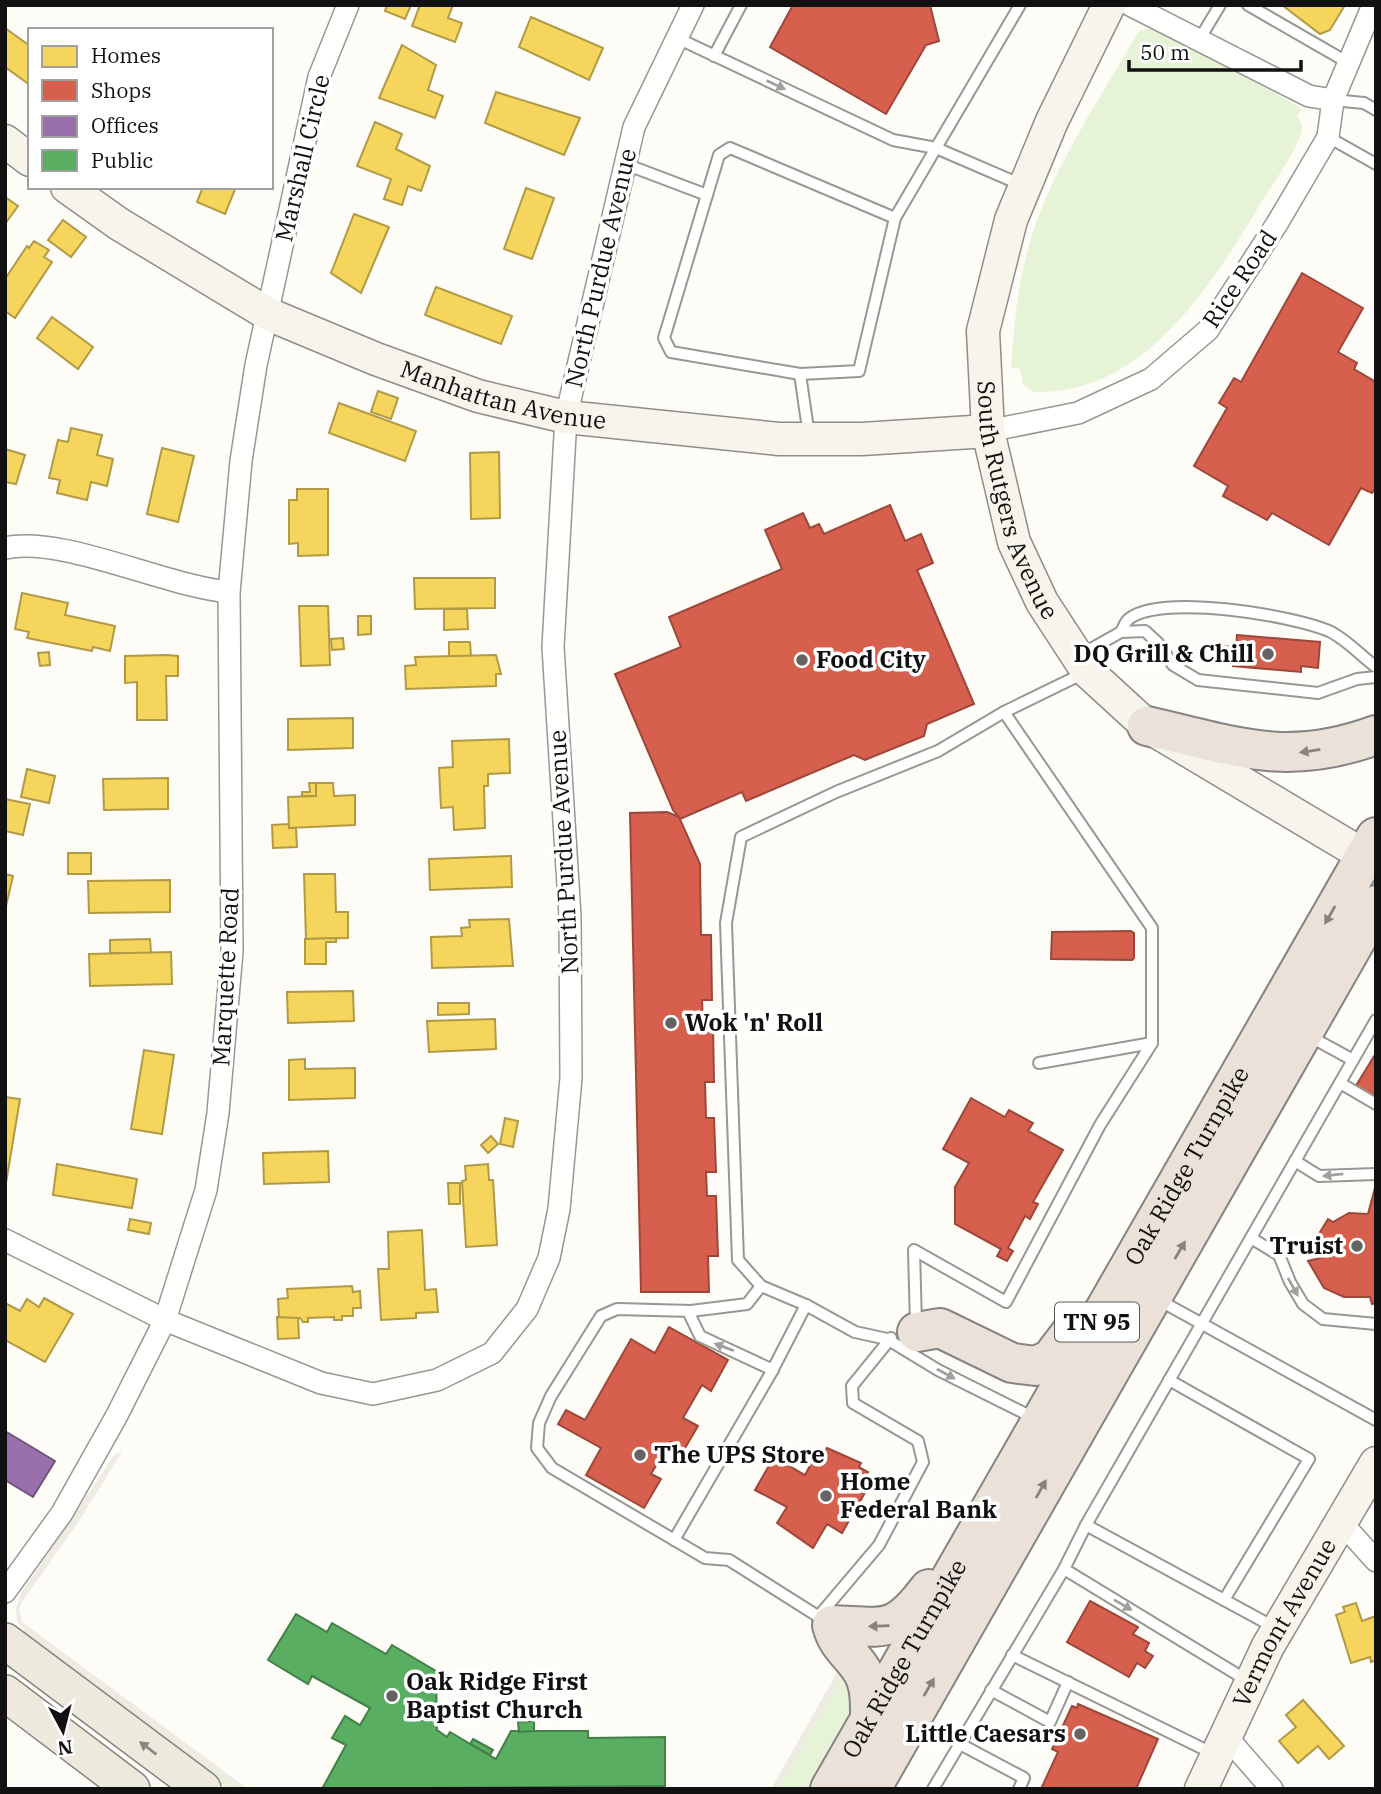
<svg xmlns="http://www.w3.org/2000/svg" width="1381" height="1794" font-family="'IBM Plex Serif',serif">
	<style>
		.green { fill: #e7f3d7 }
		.plaza { fill: #edebe2 }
		.homes { fill: #f6d55c; stroke: #b19a46; stroke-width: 2 }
		.shops { fill: #d6604d; stroke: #9b483b; stroke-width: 2 }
		.offices { fill: #9970ab; stroke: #70547d; stroke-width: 2 }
		.public { fill: #5aae61; stroke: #447f49; stroke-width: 2 }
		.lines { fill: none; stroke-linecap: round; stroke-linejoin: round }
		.lane-casing { stroke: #979795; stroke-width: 14 }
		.street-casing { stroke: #979795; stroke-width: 24 }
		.secondary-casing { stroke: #8e8d8b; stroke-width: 35 }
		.primary-casing { stroke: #858482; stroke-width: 38 }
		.highway-casing { stroke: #858482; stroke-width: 42 }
		.lane { stroke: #fffffe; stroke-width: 10 }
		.street { stroke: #fffffe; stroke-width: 21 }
		.secondary { stroke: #f6f4eb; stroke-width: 32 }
		.primary { stroke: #ede9dc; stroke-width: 35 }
		.highway { stroke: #eae1d8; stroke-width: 38 }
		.oneway { fill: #a0a09f }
		.oneway2 { fill: #88837e }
		.oneway3 { fill: #8a8881 }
		.poi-dot { fill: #646362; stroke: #fff; stroke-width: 2.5 }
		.labels { text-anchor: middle; stroke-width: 7; stroke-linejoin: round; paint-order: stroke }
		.shield { fill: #fff; stroke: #585858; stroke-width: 2 }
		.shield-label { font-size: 23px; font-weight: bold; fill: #111 }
		.street-label { font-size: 24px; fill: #111; stroke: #fff }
		.poi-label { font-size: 24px; font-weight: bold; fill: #111; stroke: #fff; text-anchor: start }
	</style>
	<rect width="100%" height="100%" fill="#fdfcf7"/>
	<g class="green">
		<path d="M1153,28L1214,58L1299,107L1302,110L1297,116L1302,124V132C1291,160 1271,186 1256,211C1207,292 1141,395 1034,392L1023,385L1020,369L1011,368C1014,323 1018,279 1032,235C1055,164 1100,99 1137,34L1141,30Z"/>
		<polygon points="24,1631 37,1641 238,1789 228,1789 30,1642"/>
		<polygon points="848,1667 859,1700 817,1789 778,1789"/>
	</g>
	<g class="plaza">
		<polygon points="122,1452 77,1524 22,1602 19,1608 22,1622 248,1789 238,1789 225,1780 26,1633 17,1621 16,1607 22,1592 115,1454"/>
		<polygon points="848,1667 778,1789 771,1789 839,1669"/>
	</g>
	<g class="homes">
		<polygon points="387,5 411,5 405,19 385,11"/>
		<polygon points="420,5 453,5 448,18 462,23 455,42 412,26"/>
		<polygon points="1282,5 1345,5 1330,30 1320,34"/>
		<polygon points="531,17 603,48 589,80 519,47"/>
		<polygon points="5,28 30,46 30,85 5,67"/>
		<polygon points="402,45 436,65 428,90 443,96 435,118 379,98"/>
		<polygon points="496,92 580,118 564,155 485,123"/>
		<polygon points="375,122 402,134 396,149 430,166 421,191 408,186 402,205 384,199 391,179 357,166"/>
		<polygon points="203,187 236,187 225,214 197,202"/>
		<polygon points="526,188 554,198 532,259 504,249"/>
		<polygon points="5,197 18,206 5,224"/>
		<polygon points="354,214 389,227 361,293 331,273"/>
		<polygon points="63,220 86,237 71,257 48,240"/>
		<polygon points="34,241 49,250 44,257 52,262 15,318 5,311 5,279 27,246 29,248"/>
		<polygon points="436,287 512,316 501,344 425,315"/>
		<polygon points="52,317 93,347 78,369 37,338"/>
		<polygon points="378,391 398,398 391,419 371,412"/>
		<polygon points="339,403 416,431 405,461 329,433"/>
		<polygon points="71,428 102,435 97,455 113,459 107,486 91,482 87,500 57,493 60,480 49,478 58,440 68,442"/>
		<polygon points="162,448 194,456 178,522 147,514"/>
		<polygon points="5,449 25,455 16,484 5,482"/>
		<polygon points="499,452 500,518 471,519 470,453"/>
		<polygon points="297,489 328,489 328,555 298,556 298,543 289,544 289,500 297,500"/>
		<polygon points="414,578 495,578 495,608 415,609"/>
		<polygon points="22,593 68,603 65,615 115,626 110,651 93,647 92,651 27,638 29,632 15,629"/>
		<polygon points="299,606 328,606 330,665 301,666"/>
		<polygon points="444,609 467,609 468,629 444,630"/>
		<polygon points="358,616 371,616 371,634 358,635"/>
		<polygon points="343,638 344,649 332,650 331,639"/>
		<polygon points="449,642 470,642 471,656 449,656"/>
		<polygon points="49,652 50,665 40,666 38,653"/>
		<polygon points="166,655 178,656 178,676 166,676 167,720 137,720 137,682 125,683 125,656"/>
		<polygon points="496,655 501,674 496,674 496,686 406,689 405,666 416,665 415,657"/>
		<polygon points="353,718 353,748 288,750 288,719"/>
		<polygon points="509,739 510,773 488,774 488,786 484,786 485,828 454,830 453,807 441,808 439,768 453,767 452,741"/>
		<polygon points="27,769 55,776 49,803 21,797"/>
		<polygon points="168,778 168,809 104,810 103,779"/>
		<polygon points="309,783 316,783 316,796 302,796 302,792 310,792"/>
		<polygon points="316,783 333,783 334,796 355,795 355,825 289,828 288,797 316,796"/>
		<polygon points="5,799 30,804 23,835 5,831"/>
		<polygon points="289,824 289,828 296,828 297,847 273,848 272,825"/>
		<rect x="68" y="853" width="23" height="21"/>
		<polygon points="511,856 512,887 430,890 429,859"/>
		<polygon points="5,874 13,876 6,906 5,906"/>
		<polygon points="304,874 335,874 336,912 348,912 348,938 306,939"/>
		<polygon points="170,880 170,912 89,913 88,881"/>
		<polygon points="509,919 513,966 432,968 431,937 462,936 461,928 470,927 469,920"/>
		<polygon points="336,938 336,942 326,942 326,964 305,964 305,939"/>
		<polygon points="150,939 151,953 110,953 110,940"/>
		<polygon points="171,952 172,984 90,986 89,954"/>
		<polygon points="353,991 354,1021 288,1023 287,992"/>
		<polygon points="438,1003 469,1003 469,1014 438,1015"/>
		<polygon points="495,1019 496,1049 429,1052 427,1021"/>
		<polygon points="144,1050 174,1055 162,1134 131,1129"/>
		<polygon points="305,1059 305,1069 355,1068 355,1098 289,1100 289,1060"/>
		<polygon points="5,1097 20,1099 6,1183 5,1183"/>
		<polygon points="505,1118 518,1121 513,1147 500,1144"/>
		<polygon points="491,1136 498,1144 488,1153 481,1145"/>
		<polygon points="328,1151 329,1182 264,1184 263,1153"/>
		<polygon points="57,1164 137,1179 132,1208 53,1195"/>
		<polygon points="488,1164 489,1180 493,1180 497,1245 466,1247 462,1181 466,1180 465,1166"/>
		<polygon points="448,1183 460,1183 460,1204 449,1204"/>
		<polygon points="130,1219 151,1223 149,1234 128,1230"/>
		<polygon points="422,1230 425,1290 436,1289 438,1312 416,1313 416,1318 381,1320 378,1269 389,1269 388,1232"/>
		<polygon points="352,1286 353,1292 360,1291 361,1308 353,1308 353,1316 342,1316 342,1320 334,1320 334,1317 308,1318 308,1322 303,1322 300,1318 279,1318 278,1299 288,1298 287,1289"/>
		<polygon points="44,1298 73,1314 45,1362 5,1340 5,1303 20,1311 27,1299 39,1307"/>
		<polygon points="277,1317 298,1318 299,1338 278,1339"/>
		<polygon points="1356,1603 1362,1621 1376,1616 1376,1660 1371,1662 1370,1657 1351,1663 1336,1615 1345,1612 1343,1607"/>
		<polygon points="1303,1700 1344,1746 1329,1759 1318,1746 1298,1763 1279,1741 1296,1727 1286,1715"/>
	</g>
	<g class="shops">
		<polygon points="793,5 930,5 939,41 926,45 886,114 770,47"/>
		<polygon points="1302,273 1363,308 1338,352 1357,363 1354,369 1376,382 1376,487 1372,493 1361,488 1329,545 1272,513 1267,520 1223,496 1228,486 1194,466 1227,408 1219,403 1234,378 1241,382"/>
		<polygon points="890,505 905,541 921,534 933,563 917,570 974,704 927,724 924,736 865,760 854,755 746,801 742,792 680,819 673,810 615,674 681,647 669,617 782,569 765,530 803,513 810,528 819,524 824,534"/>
		<polygon points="1237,635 1320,642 1318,668 1301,666 1301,672 1233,666 1234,661 1217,660 1218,646 1236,647"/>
		<polygon points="667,812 679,817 700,864 701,935 711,935 712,1000 702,1000 703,1025 713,1024 714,1082 705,1082 706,1118 714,1118 716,1172 706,1172 707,1196 716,1196 718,1256 708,1256 709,1292 641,1292 630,813"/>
		<polygon points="1131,931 1134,933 1134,958 1132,960 1051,959 1052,932"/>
		<polygon points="1376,1053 1376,1101 1354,1089"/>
		<polygon points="971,1098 1005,1117 1009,1110 1033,1123 1028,1131 1063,1150 1033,1202 1038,1204 1030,1219 1025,1216 1008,1248 1013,1251 1007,1261 997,1256 1001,1249 955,1224 955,1187 969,1163 943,1149"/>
		<polygon points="1376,1184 1376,1303 1372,1304 1370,1297 1344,1297 1324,1288 1308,1261 1324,1257 1324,1238 1317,1237 1328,1219 1333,1222 1349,1213 1368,1214"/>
		<polygon points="669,1327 728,1360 711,1391 702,1385 683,1418 698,1426 684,1450 670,1442 651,1474 661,1479 644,1508 586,1475 601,1448 558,1424 566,1410 585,1420 631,1339 655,1353"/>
		<polygon points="827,1448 861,1463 859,1467 868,1472 860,1485 867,1489 842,1533 827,1524 813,1548 777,1523 787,1507 755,1490 774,1457 805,1475 813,1460 818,1463"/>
		<polygon points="1090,1601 1138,1627 1133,1634 1149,1643 1145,1651 1153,1656 1145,1668 1137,1663 1129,1677 1067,1642"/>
		<polygon points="1078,1704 1158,1739 1136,1789 1041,1789 1058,1752 1052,1749 1072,1706 1077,1708"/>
	</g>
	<polygon class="offices" points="5,1431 55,1461 33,1497 5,1480"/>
	<g class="public">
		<polygon points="296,1614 327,1632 332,1623 386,1654 392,1645 436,1671 437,1730 447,1737 450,1732 496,1759 511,1731 588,1731 588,1738 665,1737 665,1786 322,1789 346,1745 332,1738 345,1716 360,1725 370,1708 312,1676 308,1684 268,1660"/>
		<polygon points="534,1721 534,1731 519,1732 518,1722"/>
		<polygon points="473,1739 493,1750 490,1755 470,1744"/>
	</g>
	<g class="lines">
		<g class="lane-casing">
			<g id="lane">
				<polyline points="1020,5 936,148 1022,185"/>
				<polyline points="1248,5 1347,62"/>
				<polyline points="677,38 893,140 936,148 895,218"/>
				<polyline points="1199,40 1220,5"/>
				<polyline points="714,56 741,5"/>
				<polyline points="1333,100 1364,103 1376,110"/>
				<polyline points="1328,137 1376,164"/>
				<polyline points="625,164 707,195"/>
				<polyline points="800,374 671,352 664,338 719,155 730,148 895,218 859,371 800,374 809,436"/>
				<path d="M1121,632C1124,627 1125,621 1130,618C1164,594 1291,615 1329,631C1346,639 1361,656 1376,667"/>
				<polyline points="1080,655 1121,632 1145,631 1158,643 1173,665 1198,680 1318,693 1357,679 1376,677"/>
				<polyline points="1309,1036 1353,1060"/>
				<polyline points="1039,1063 1152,1043"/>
				<polyline points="1340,1083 1376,1104"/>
				<polyline points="1295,1161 1319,1176 1376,1174"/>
				<polyline points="1251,1238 1279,1255 1290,1282 1303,1304 1323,1319 1376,1324"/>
				<polyline points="761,1286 747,1304 691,1311 617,1309 601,1316 551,1396 539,1423 537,1448 552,1468 705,1558 729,1560 827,1622"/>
				<polyline points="1157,1299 1376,1420"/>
				<polyline points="688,1311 700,1336 773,1370"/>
				<polyline points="916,1325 914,1250 1006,1302 1100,1125 1152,1043 1152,928 1004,712"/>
				<polyline points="1169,1380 1309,1459 1224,1600"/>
				<polyline points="1034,1418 938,1370 887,1339 855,1332 806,1305 761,1286 738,1260 726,923 741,837 836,792 938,751 1004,712 1084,673"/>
				<polyline points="1086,1525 1274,1627"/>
				<polyline points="674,1540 771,1373 806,1305"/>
				<polyline points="1064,1569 1248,1681"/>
				<polyline points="818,1617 879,1545 923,1462 918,1441 853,1403 852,1386 891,1338"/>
				<polyline points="1012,1655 1214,1754"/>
				<polyline points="991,1690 1050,1722 1068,1682"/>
				<polyline points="960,1744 1024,1778 1019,1789"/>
				<polyline points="933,1789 1064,1569 1086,1525 1376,1020"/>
			</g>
		</g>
		<g class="street-casing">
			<g id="street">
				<polyline points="1130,5 1309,96 1333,100"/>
				<polyline points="988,431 1078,413 1151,379 1208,330 1278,222 1328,137 1333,100 1373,5"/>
				<path d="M5,548C61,535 165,586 229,592"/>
				<polyline points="5,1240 165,1320 321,1383 373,1394 437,1380 492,1353 527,1309 549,1258 559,1209 571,1078 570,916 553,647 566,417 634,127 693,5"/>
				<polyline points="1340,1521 1376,1561"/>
				<polyline points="5,1592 62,1513 116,1417 165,1320 206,1190 218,1113 232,951 229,592 241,461 256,365 319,77 348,5"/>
				<polyline points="1225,1735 1272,1789"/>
			</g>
		</g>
		<g class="secondary-casing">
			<g id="secondary">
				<path id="s1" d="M1109,5L1052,121L1011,220L983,331L988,431L1014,542L1042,602L1087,671L1147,726L1365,856"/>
				<polyline points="5,141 30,160"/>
				<path id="s2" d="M67,187L119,224L268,314L376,359L478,396L566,417L779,439H862L988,431"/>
				<path id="s3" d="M1201,1789L1268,1646L1376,1463"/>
			</g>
		</g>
		<g class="primary-casing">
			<g id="primary">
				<polyline points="5,1641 203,1789"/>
				<polyline points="5,1693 132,1789"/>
			</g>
		</g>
		<g class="highway-casing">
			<g id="highway">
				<path d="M1147,726C1235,746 1286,768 1376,735"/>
				<polyline points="917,1332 940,1328 1012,1363 1036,1366 1051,1359 1076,1326"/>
				<path d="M870,1721C870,1704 871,1686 862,1671C852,1654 837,1646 832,1625C886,1627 894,1635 929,1589"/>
				<path id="s4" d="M830,1789L1376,837"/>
				<polyline points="871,1789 1376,905"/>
			</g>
		</g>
		<use href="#lane" class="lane"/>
		<use href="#street" class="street"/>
		<use href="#secondary" class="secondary"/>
		<use href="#primary" class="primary"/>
		<use href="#highway" class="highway"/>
	</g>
	<defs><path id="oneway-solid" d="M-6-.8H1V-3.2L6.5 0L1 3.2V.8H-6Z" transform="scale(1.75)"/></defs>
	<g class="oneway">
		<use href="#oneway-solid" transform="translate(776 85) rotate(25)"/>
		<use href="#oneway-solid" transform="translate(1333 1175) rotate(174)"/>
		<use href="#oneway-solid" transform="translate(1293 1287) rotate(61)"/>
		<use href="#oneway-solid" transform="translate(724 1347) rotate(-159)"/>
		<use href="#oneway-solid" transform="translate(946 1374) rotate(28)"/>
		<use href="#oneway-solid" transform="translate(1123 1605) rotate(31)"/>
	</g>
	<g class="oneway2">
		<use href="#oneway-solid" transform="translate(1310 751) rotate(171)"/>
		<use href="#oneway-solid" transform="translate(1330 915) rotate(120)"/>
		<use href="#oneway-solid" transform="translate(1180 1250) rotate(-60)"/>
		<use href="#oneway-solid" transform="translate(1041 1489) rotate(-61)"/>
		<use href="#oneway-solid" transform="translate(879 1626) rotate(178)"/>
		<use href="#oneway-solid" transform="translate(929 1687) rotate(-60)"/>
	</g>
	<use class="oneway3" href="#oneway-solid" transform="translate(148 1748) rotate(-143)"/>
	<g class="poi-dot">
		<circle cx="1268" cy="654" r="7"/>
		<circle cx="802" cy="660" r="7"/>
		<circle cx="671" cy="1023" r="7"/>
		<circle cx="1357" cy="1246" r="7"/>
		<circle cx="640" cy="1455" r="7"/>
		<circle cx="826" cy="1496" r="7"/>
		<circle cx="392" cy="1696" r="7"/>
		<circle cx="1080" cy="1734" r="7"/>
	</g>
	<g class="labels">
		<rect class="shield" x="1055" y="1302.5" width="84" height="39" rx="5"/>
		<g class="shield-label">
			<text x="1097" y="1330">TN 95</text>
		</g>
		<g class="street-label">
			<text transform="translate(303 158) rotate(-77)" y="8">Marshall Circle</text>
			<text transform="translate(601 268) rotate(-77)" y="8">North Purdue Avenue</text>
			<text transform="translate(1240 279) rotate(-56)" y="8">Rice Road</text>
			<text dy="8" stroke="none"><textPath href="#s2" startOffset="488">Manhattan Avenue</textPath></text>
			<text dy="8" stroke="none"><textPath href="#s1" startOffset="525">South Rutgers Avenue</textPath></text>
			<text transform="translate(564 852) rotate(-93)" y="8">North Purdue Avenue</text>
			<text transform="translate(226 977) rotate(-87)" y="8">Marquette Road</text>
			<text dy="8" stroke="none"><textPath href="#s4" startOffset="718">Oak Ridge Turnpike</textPath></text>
			<text dy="8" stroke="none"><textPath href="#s3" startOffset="186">Vermont Avenue</textPath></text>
			<text dy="8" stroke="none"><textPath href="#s4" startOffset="150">Oak Ridge Turnpike</textPath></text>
		</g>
		<g class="poi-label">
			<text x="1254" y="662" text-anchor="end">DQ Grill &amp; Chill</text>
			<text x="816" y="668">Food City</text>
			<text x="685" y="1031">Wok 'n' Roll</text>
			<text x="1343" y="1254" text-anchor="end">Truist</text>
			<text x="654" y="1463">The UPS Store</text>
			<text x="840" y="1490">Home<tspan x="840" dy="28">Federal Bank</tspan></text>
			<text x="406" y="1690">Oak Ridge First<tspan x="406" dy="28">Baptist Church</tspan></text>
			<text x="1066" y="1742" text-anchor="end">Little Caesars</text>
		</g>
	</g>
	<rect width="1381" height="1794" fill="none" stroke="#111111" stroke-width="14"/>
	<rect x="28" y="28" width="245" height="161" fill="#ffffff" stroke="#a0a0a0" stroke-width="2"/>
	<rect x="42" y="46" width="35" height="21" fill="#f6d55c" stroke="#a0a0a0" stroke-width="2"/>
	<text x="91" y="63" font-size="21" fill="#111111">Homes</text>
	<rect x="42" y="80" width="35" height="21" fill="#d6604d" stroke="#a0a0a0" stroke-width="2"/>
	<text x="91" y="98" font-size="21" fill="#111111">Shops</text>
	<rect x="42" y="116" width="35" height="21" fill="#9970ab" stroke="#a0a0a0" stroke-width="2"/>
	<text x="91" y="133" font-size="21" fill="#111111">Offices</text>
	<rect x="42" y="150" width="35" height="21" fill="#5aae61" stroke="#a0a0a0" stroke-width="2"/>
	<text x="91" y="168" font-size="21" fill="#111111">Public</text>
	<g transform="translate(63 1731) rotate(173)" stroke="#ffffff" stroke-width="5" paint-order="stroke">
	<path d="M0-5L12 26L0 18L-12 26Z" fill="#111111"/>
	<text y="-10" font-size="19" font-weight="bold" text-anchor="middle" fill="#111111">N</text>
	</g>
	<path d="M1129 60v10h172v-10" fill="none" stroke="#111111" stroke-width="3.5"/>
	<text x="1140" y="60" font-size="21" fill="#111111" stroke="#ffffff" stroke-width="5" paint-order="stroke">50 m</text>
</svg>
